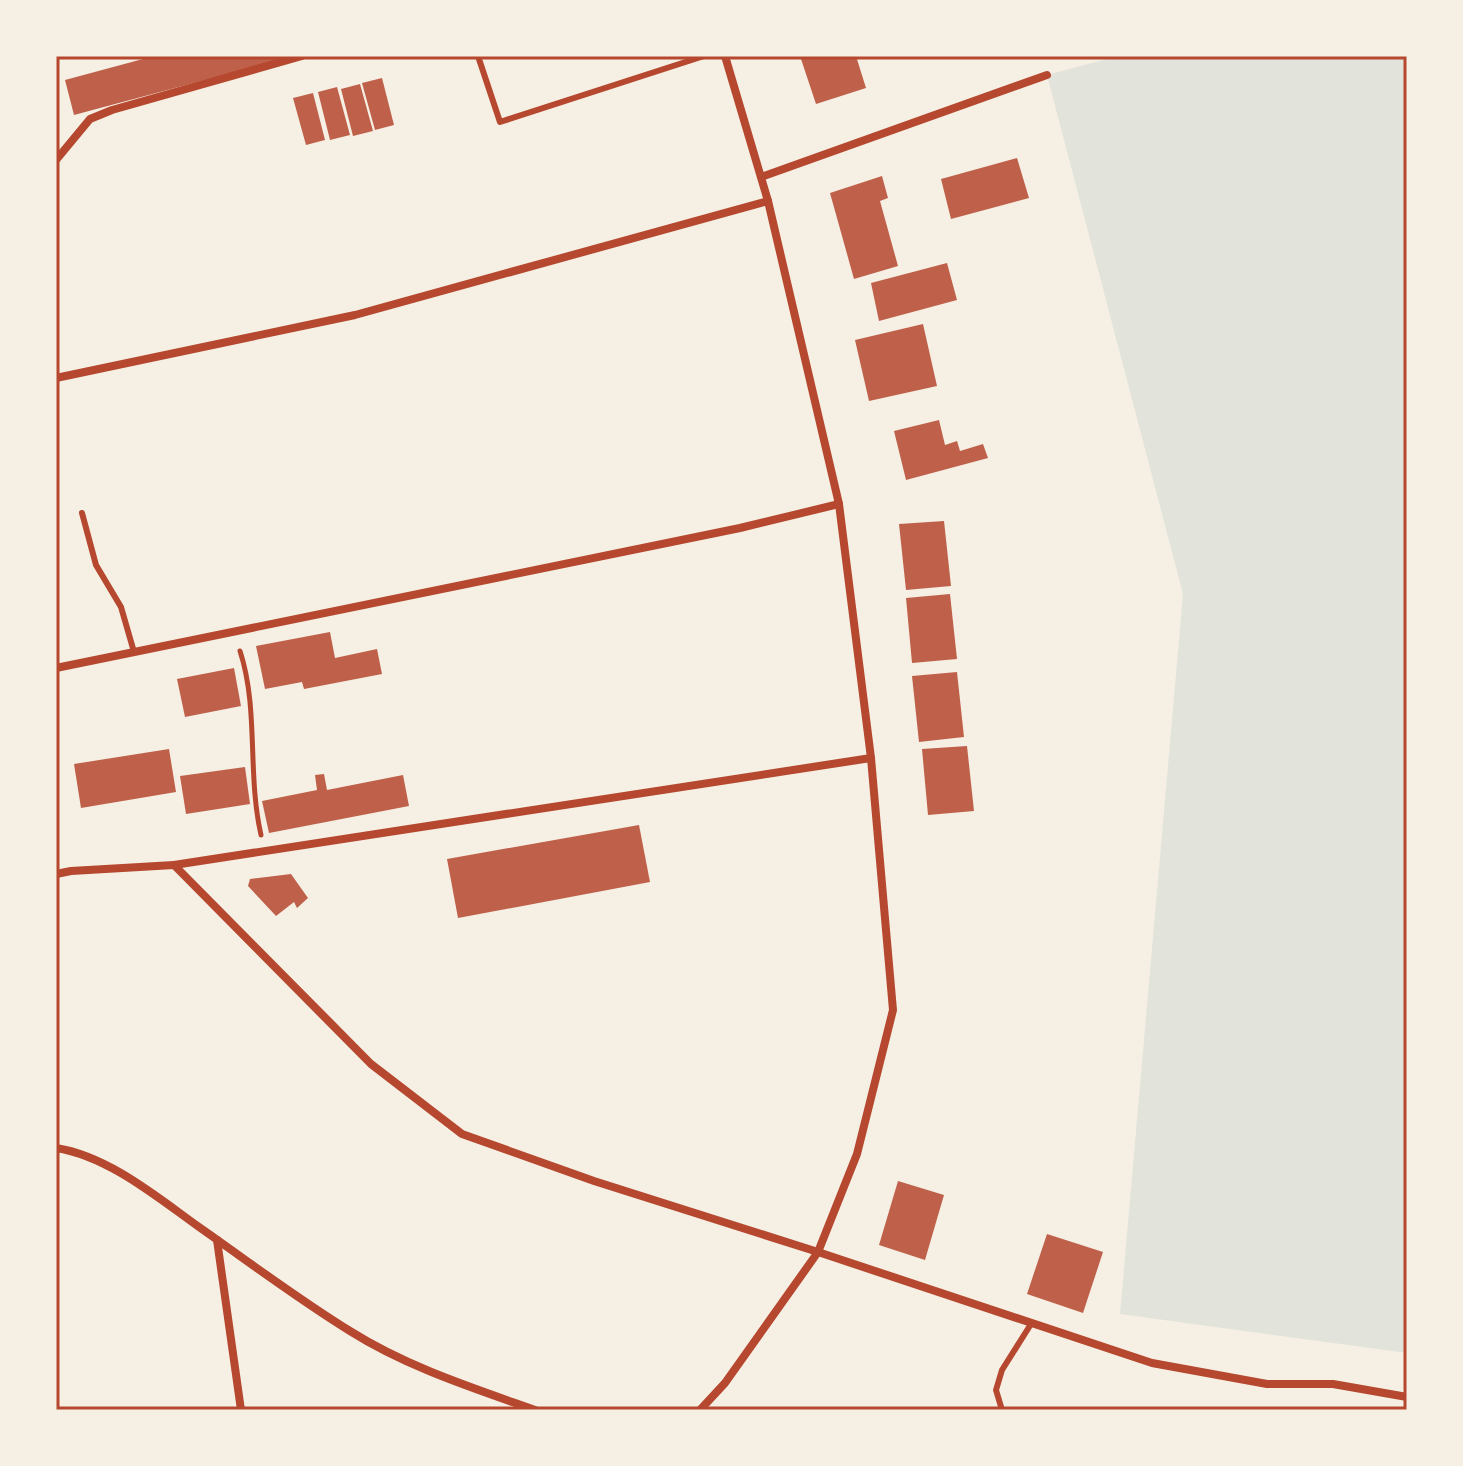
<svg xmlns="http://www.w3.org/2000/svg" width="1463" height="1466" font-family="'PT Sans Narrow',sans-serif">
	<style>
		.green { fill: #e2e4dc }
		.building { fill: #bf614a }
		.lines { fill: none; stroke-linecap: round; stroke-linejoin: round }
		.path { stroke: #b5482f; stroke-width: 5 }
		.service { stroke: #b5482f; stroke-width: 6 }
		.minor { stroke: #b5482f; stroke-width: 8 }
		.neatline { fill: none; stroke: #b5482f; stroke-width: 3 }
	</style>
	<rect width="100%" height="100%" fill="#f6efe4"/>
	<polygon class="green" points="1118,56 1407,56 1407,1353 1120,1314 1183,594 1047,75"/>
	<g class="building">
		<polygon points="154,56 290,56 290,57 74,115 65,80"/>
		<polygon points="800,56 856,56 866,88 816,104"/>
		<polygon points="382,78 394,125 375,130 362,83"/>
		<polygon points="360,84 373,131 353,136 341,89"/>
		<polygon points="337,87 350,135 330,140 318,92"/>
		<polygon points="313,93 325,140 306,145 293,98"/>
		<polygon points="1017,158 1029,198 951,219 941,179"/>
		<polygon points="882,176 888,198 880,201 898,266 854,279 830,193"/>
		<polygon points="947,263 957,300 879,321 871,283"/>
		<polygon points="923,324 937,386 869,401 855,340"/>
		<polygon points="939,420 945,445 957,441 960,451 983,444 988,458 906,480 894,431"/>
		<polygon points="944,521 951,586 906,590 899,524"/>
		<polygon points="950,594 957,659 912,663 906,598"/>
		<polygon points="330,632 335,658 377,649 382,674 304,689 302,682 265,689 256,646"/>
		<polygon points="234,668 241,706 185,717 177,679"/>
		<polygon points="957,672 964,737 919,742 912,676"/>
		<polygon points="967,746 974,811 928,815 922,749"/>
		<polygon points="169,749 176,792 81,808 74,764"/>
		<polygon points="245,767 250,804 186,814 180,776"/>
		<polygon points="324,774 327,790 403,775 409,806 269,833 262,801 317,790 315,775"/>
		<polygon points="639,825 650,882 458,918 447,859"/>
		<polygon points="291,874 308,898 297,908 294,902 276,916 248,886 250,879"/>
		<polygon points="898,1181 944,1195 925,1260 879,1245"/>
		<polygon points="1047,1234 1103,1252 1083,1313 1027,1294"/>
	</g>
	<g class="lines">
		<path class="path" d="M240,651C259,709 247,774 261,835"/>
		<g class="service">
			<polyline points="478,56 500,122 704,56"/>
			<polyline points="82,513 96,565 121,607 134,652"/>
			<polyline points="1002,1410 996,1390 1002,1370 1031,1324"/>
		</g>
		<g class="minor">
			<polyline points="56,160 90,119 112,110 302,56"/>
			<polyline points="761,177 1047,75"/>
			<polyline points="56,378 355,315 768,201"/>
			<polyline points="56,668 740,528 839,504"/>
			<polyline points="174,865 871,758"/>
			<polyline points="56,874 71,871 174,865 371,1064 462,1134 594,1181 818,1252 1152,1363 1267,1384 1333,1384 1407,1397"/>
			<path d="M56,1148C108,1156 157,1197 199,1227C249,1262 298,1299 350,1331C407,1367 473,1388 535,1410"/>
			<polyline points="217,1240 241,1410"/>
			<polyline points="700,1410 725,1383 818,1252 857,1154 893,1010 871,758 839,504 768,201 725,56"/>
		</g>
	</g>
	<rect width="1463" height="1466" fill="none" stroke="#f6efe4" stroke-width="116"/>
	<rect x="58" y="58" width="1347" height="1350" class="neatline"/>
</svg>
